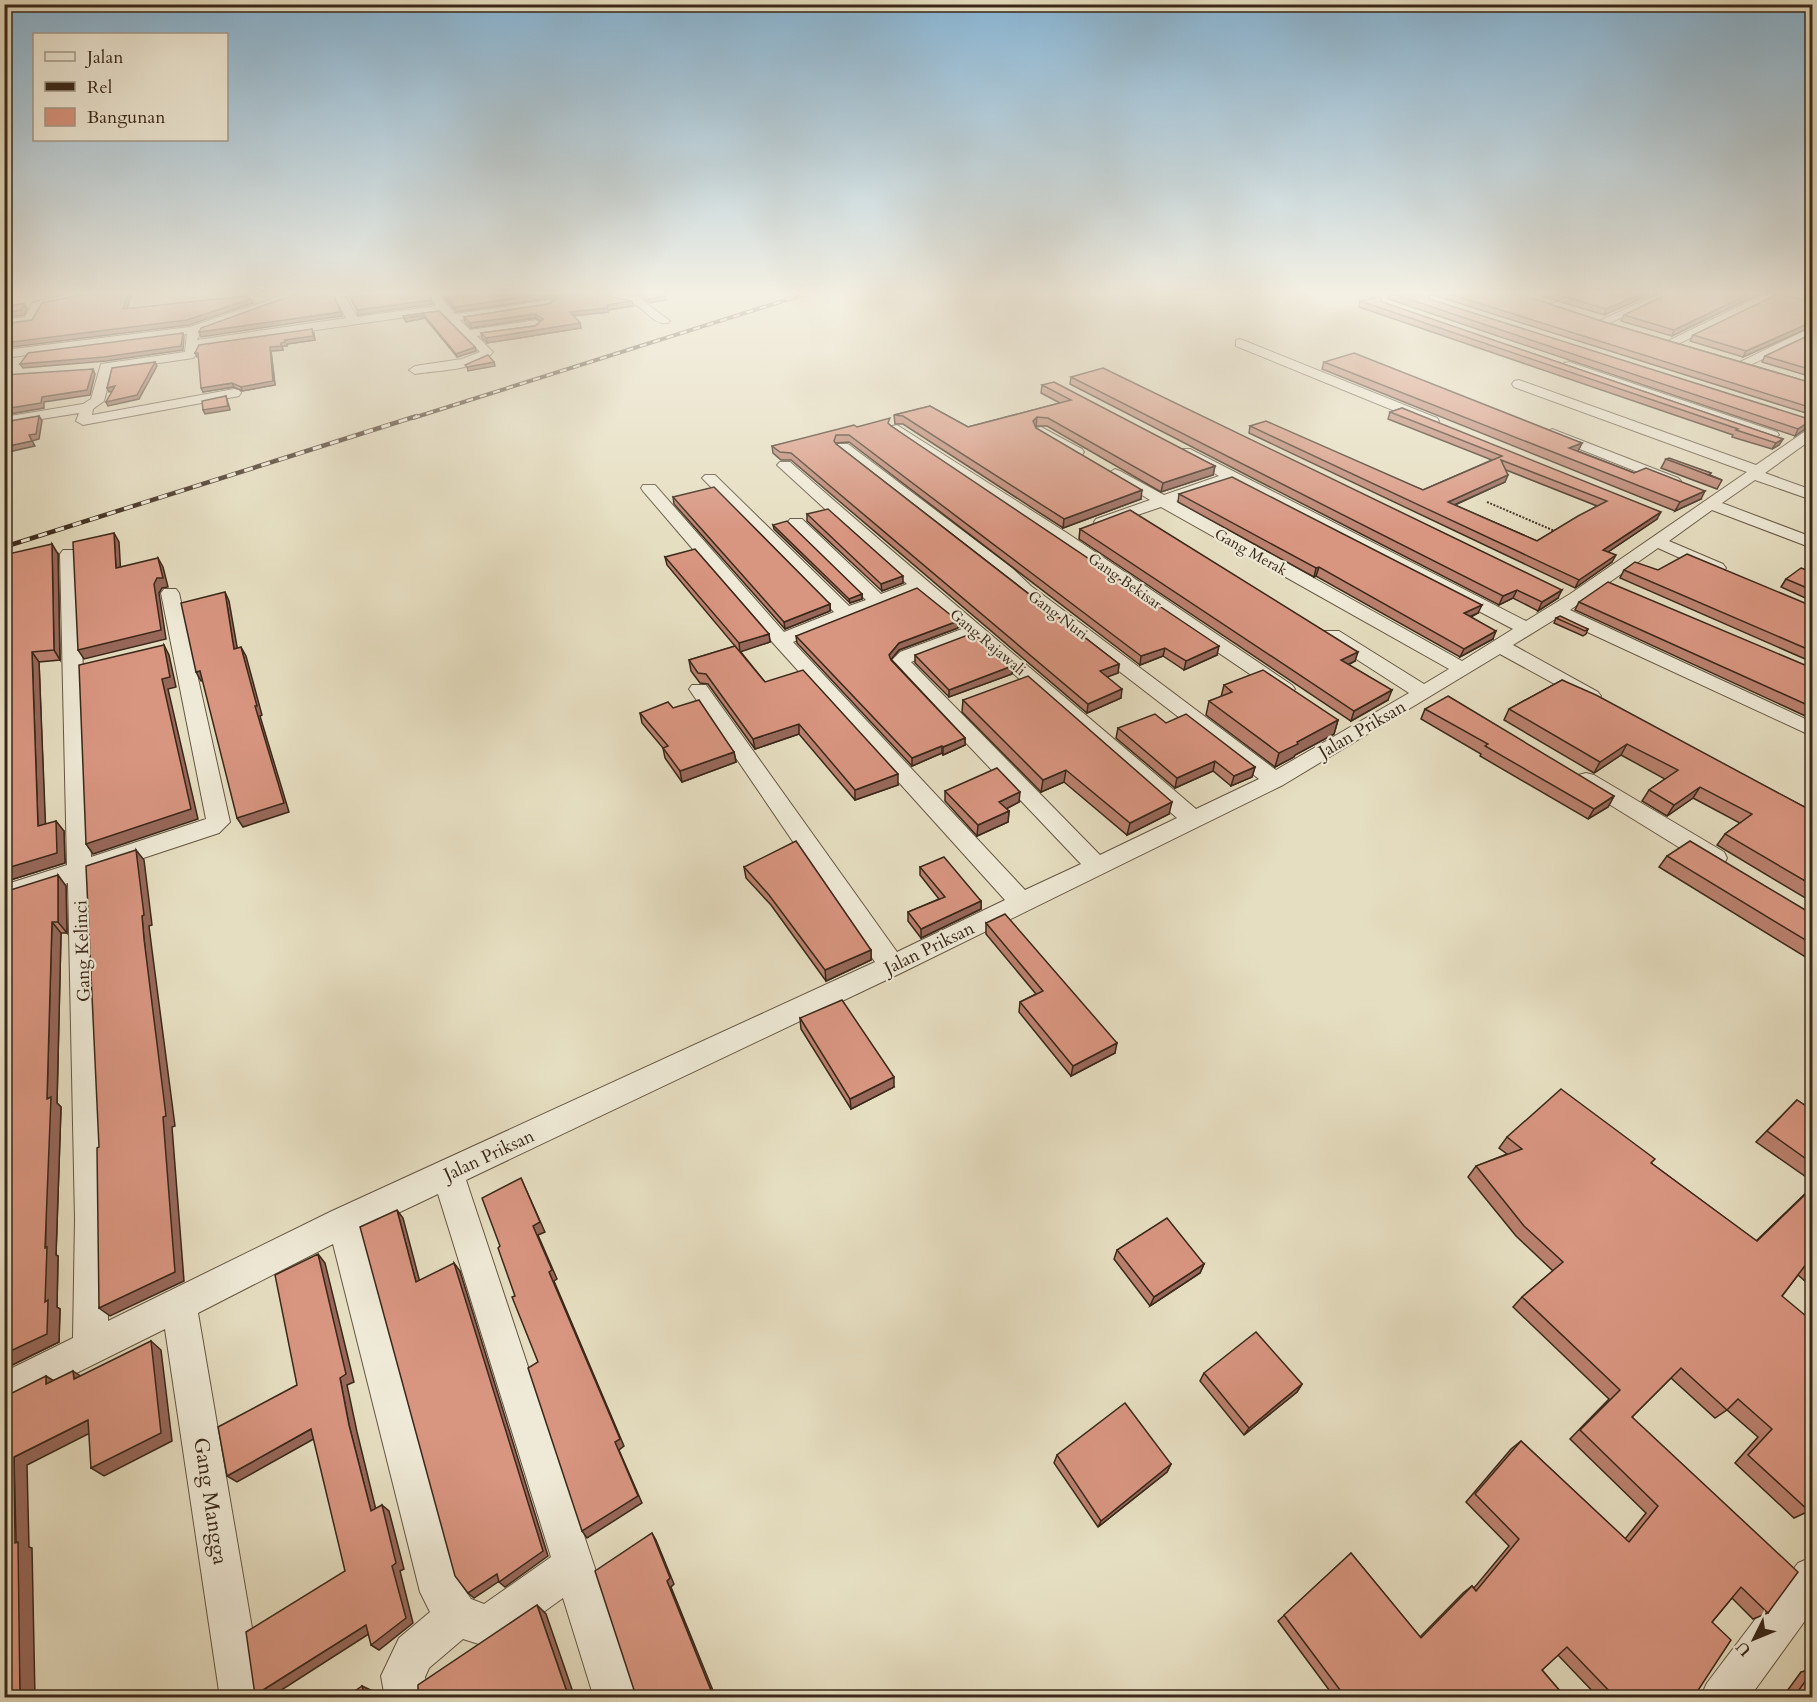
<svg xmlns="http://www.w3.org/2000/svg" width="1817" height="1702" font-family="Cardo,serif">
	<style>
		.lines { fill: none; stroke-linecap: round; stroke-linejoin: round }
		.street-casing { stroke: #655644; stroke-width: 2 }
		.path { stroke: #3a281a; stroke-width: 2; stroke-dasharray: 2 1.5; stroke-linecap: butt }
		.street { fill: #efead7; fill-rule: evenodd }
		.rail-far1-casing { stroke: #3a281a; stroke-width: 4 }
		.rail-casing { stroke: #3a281a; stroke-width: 4.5 }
		.rail-far1 { stroke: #efead7; stroke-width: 2; stroke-dasharray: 7; stroke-linecap: butt }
		.rail { stroke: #efead7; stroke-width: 3; stroke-dasharray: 9; stroke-linecap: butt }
		.wall { fill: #ba806e; stroke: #3a281a; stroke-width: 1.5; fill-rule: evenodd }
		.shaded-wall { fill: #97685a; stroke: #3a281a; stroke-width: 1.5 }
		.building { fill: #d89580; stroke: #3a281a; stroke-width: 1.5; fill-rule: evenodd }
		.labels { text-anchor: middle; stroke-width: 4.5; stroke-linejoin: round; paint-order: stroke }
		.far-street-label { font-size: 15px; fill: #3a281a; stroke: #efead7 }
		.street-label { font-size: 18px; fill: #3a281a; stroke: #efead7 }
		.near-street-label { font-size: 21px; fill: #3a281a; stroke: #efead7 }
	</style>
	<rect width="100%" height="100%" fill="#e6dec1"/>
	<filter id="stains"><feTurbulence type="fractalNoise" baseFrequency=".00333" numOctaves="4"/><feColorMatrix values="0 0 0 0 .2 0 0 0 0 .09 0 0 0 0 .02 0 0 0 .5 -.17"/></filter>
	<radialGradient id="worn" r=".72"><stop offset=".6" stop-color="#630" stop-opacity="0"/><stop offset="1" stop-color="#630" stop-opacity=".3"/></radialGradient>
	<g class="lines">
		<g class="street-casing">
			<g id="street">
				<polygon points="71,294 99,294 43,306 34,322 4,327 4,320 25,317 32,303"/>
				<path d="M286,294H305L201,331L197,340L346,318L333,294H344L357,317L436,306L430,294H439L455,314L550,300L556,303L550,306L460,320L470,330L536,320L542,324L536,328L477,336L493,352C477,371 438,370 415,374L409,370L415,366L462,359L480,352L441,312L198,347V353L193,358L112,370L104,401L93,409L92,415L234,389L239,390L241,393L239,396L83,425L76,421L79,413L4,425V417L83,404L91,399L101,364L185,352L187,334L4,358V350L190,327Z"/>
				<path d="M603,294L638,297L670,321L668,323C653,326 644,306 630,302C619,299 612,303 603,294Z"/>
				<polygon points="1558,294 1575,294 1543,306 1537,303"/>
				<polygon points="1658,294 1673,294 1607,324 1599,324 1597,322"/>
				<polygon points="1764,294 1779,294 1676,345 1672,346 1666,342"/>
				<polygon points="1808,329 1812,329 1812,336 1748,366 1744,367 1738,363"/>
				<polygon points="1240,339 1437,418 1439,421 1437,424 1427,424 1236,346 1236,340"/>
				<polygon points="1569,362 1777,432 1779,435 1772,439 1767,438 1564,369 1563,366 1564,363"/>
				<path d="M1519,380L1756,465L1807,430L1812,429V439L1765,473L1812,490V500L1755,480L1722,503L1812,537V548L1712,510L1669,541L1723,564L1726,568L1723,572H1711L1658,548L1570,610L1812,722V736L1557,618L1513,645L1598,692L1601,696L1598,700H1584L1500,654L1283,785L901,973L466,1180L638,1698H594L563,1598L503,1641L488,1647L463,1639L429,1668L425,1677L429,1698H385L381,1676L399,1638L430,1612L420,1592L333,1244L198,1313L264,1698H220L165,1329L4,1409V1372L73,1338L75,1219L68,883L4,903V885L67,865L60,554L63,550H75L78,554L91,857L206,819L161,593L164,589H176L179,593L230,822L219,833L92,875L107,1219L108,1321L332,1211L875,962L689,689L692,685H706L897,952L1005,900L774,644L643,491L641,488L643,485H655L784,632L834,612L705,481L702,478L705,475H715L849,606L866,600L790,525L788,522L790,519H802L881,594L907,584L777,465L780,462H790C924,580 1061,693 1196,809L1259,779L1019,594L1000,576L838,450L836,447L838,444H848L1012,568L1031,586L1276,770L1409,693L1325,639L1323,635L1325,631H1339L1424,684L1449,669L1161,507L1108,525H1096L1094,522L1096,519L1150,500L1107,474L1115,469L1120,471L1164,495L1219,476L1178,452L1180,449H1190L1526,621L1570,594L1747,472L1514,387L1512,384L1514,381ZM1231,482L1513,629L1462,661L1176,501ZM917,592L962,629L900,652L891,661L893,666L1081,864L1025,890L793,642ZM973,638L1177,818L1100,855L911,662ZM438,1194L551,1557L484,1604L471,1599L459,1582L362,1230Z"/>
				<polygon points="897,425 1067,533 1292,685 1295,689 1292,693 1278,693 892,432 890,429 892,426"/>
				<polygon points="1041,427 1082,449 1084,452 1082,455 1072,455 1036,434 1034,431 1036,428"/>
				<polygon points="1552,429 1678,478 1681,481 1678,484 1668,484 1547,436 1545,433"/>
				<polygon points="1586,773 1594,775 1724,852 1727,858 1724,864 1715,866 1706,864 1578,785 1575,780 1578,775"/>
				<polygon points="1812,1557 1812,1611 1749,1698 1700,1698 1707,1683 1798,1563"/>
			</g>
		</g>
		<polyline class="path" points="1487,502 1557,532"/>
		<use href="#street" class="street"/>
		<g class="rail-far1-casing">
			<polyline id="rail-far1" points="413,418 805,294"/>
		</g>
		<g class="rail-casing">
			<polyline id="rail" points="4,547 417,416"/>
		</g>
		<use href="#rail-far1" class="rail-far1"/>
		<use href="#rail" class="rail"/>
	</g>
	<g class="wall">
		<polygon points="442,294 605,294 608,296 633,306 608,310 608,312 573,316 581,328 487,343 482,338 481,333 535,326 541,321 536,318 471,328 465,322 464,317 549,304 554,300 550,298 456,312"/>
		<polygon points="634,294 663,294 665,296 666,300 650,303 638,295"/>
		<polygon points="1389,294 1519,294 1601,321 1812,383 1812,415 1433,295 1429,296 1429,299 1809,426 1795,436 1388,299"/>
		<polygon points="1535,294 1651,294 1604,315"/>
		<polygon points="1668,294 1758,294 1672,336 1621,321 1624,315"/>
		<polygon points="1798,294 1812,294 1812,299"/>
		<polygon points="1360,301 1382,302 1783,439 1779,445 1772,449 1732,437 1733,435 1359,307"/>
		<polygon points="1812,302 1812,328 1811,327 1743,357 1690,341 1693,335"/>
		<polygon points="439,311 476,351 457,357 425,318 406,322 403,316"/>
		<polygon points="314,333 315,340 287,344 287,346 282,346 283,350 271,351 275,385 242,391 234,387 203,392 199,357 197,357 195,353"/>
		<polygon points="1812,334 1812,377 1762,362 1765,356"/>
		<polygon points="1324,362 1582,443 1578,451 1701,499 1675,511 1322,369"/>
		<polygon points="1071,377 1558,598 1538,611 1513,598 1499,605 1070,384"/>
		<polygon points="1042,385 1215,466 1213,475 1161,492 1047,426 1036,426 1036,428 1141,499 1063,528 903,424 895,424 894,415 930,406 968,427 1060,403 1041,393"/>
		<path d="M1402,408L1657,519L1608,552L1612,562L1575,588L1249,433L1250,426L1423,490L1492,460L1388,419L1390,412ZM1506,470L1597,506L1537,541L1455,505L1505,482Z"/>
		<polygon points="890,425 1217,655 1184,670 1163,656 1140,665 849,442 836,443 836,444 1119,664 1118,673 1107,677 1121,698 1087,713 791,460 781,460 773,453 772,446 857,427"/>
		<polygon points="1666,459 1711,473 1710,475 1722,480 1717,489 1661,468"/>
		<polygon points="1179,494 1478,613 1471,617 1493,639 1460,657 1316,576 1314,577 1178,502"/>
		<polygon points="673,497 830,604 830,611 785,629 674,504"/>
		<polygon points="807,514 903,583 882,591 807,521"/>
		<polygon points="773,525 862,594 862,599 850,603 774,529"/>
		<polygon points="1080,529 1355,661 1348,665 1388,700 1351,721 1079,539"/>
		<polygon points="58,554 60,660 39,662 45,824 64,831 65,863 4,882 4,618 7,618"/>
		<polygon points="665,557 769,634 770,642 740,651 765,682 898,785 855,800 799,734 755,749 708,684 700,683 691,671 689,660 735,646 667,565"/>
		<polygon points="1624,570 1658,570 1812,606 1812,662 1620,578"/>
		<polygon points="1812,572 1812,601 1781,587 1786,579"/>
		<polygon points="1579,602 1812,668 1812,719 1575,610"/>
		<polygon points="1556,618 1588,629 1586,634 1583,636 1554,623"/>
		<polygon points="958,628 899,650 891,659 965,738 965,745 943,755 942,753 912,766 797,643 796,636"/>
		<polygon points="915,655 1012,666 1012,674 949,697 915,663"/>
		<polygon points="1562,680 1812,811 1812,902 1717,845 1725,834 1740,823 1693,798 1667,816 1642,801 1649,790 1665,779 1621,755 1594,773 1504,720 1509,709"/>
		<polygon points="1224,685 1338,720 1334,734 1295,755 1294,757 1275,767 1206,715 1209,701 1221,697"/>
		<polygon points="963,700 1169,814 1127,835 1064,782 1041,792 962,712"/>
		<polygon points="673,708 734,752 736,762 682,782 665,758 663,748 642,723 640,713"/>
		<polygon points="1425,709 1614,796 1608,807 1588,819 1480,756 1481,754 1421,719"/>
		<polygon points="1166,723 1255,767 1252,777 1231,786 1213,771 1175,788 1116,738 1118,728"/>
		<polygon points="945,791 1019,802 1006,809 1009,811 1008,822 977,836 945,801"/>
		<polygon points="1667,856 1812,914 1812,961 1659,867"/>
		<polygon points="744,867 871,950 871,960 826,981 771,905 746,878"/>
		<polygon points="920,867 981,901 981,909 921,938 908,921 908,912 939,899 920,875"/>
		<polygon points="66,886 67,933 61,933 57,1103 61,1107 56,1255 58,1256 57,1307 60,1309 59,1342 4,1369 4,892"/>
		<polygon points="986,923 1115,1053 1071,1076 1019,1012 1020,1002 1036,994 986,934"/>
		<polygon points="800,1018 894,1087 851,1109 801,1029"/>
		<polygon points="1797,1100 1812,1110 1812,1181 1756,1142"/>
		<polygon points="1507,1137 1651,1163 1756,1241 1812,1187 1812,1287 1798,1275 1782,1296 1809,1511 1794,1518 1735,1463 1758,1437 1727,1410 1715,1418 1671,1378 1632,1417 1768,1613 1753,1619 1732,1598 1712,1622 1693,1698 1599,1698 1558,1655 1542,1670 1566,1698 1335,1698 1278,1621 1351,1553 1420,1637 1463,1593 1472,1586 1474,1588 1509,1546 1466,1502 1511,1449 1521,1441 1625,1539 1646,1513 1570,1439 1609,1399 1513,1307 1522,1297 1553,1271 1516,1236 1468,1177 1476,1166 1507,1154 1499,1148"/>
		<polygon points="1117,1250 1204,1264 1200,1273 1150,1306 1114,1259"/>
		<polygon points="1204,1373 1302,1384 1297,1392 1244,1435 1200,1381"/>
		<polygon points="1057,1455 1171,1464 1167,1472 1098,1527 1054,1463"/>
		<polygon points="1812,1669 1812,1698 1782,1698 1801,1672"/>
	</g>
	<g class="shaded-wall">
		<polygon points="128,294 132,294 125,313 123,309"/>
		<polygon points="543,294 549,294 550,298 456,312 455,307"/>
		<polygon points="1641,294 1651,294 1604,315 1606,309"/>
		<polygon points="1749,294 1758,294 1672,336 1674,330"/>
		<polygon points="665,296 666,300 650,303 649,299"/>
		<polygon points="251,299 253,303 189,325 4,348 4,343"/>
		<polygon points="431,300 433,304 358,315 357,310"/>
		<polygon points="632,301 633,306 608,310 608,312 571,316 570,312"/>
		<polygon points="24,304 27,308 24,315 4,318 4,313"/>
		<polygon points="341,312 342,316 201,337 199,332"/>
		<polygon points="535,314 536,318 471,328 470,323"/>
		<polygon points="424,315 425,318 406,322 404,318"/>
		<polygon points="1812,322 1811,327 1743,357 1746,351"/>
		<polygon points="580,323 581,328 487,343 486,338"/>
		<polygon points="312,329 315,340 287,344 287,346 282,346 283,350 271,351 275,385 242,391 241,387 270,347"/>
		<polygon points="183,333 184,337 183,350 106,361 23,368 20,364"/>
		<polygon points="475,347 476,351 457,357 456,354"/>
		<polygon points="7,354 10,359 4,367 4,358"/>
		<polygon points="155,362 157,366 139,399 108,406 106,402"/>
		<polygon points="494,362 495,366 468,371 467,367"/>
		<polygon points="93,369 95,374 90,395 44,402 44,408 4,415 4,409 42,397"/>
		<polygon points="232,383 234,387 203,392 201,388"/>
		<polygon points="115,386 117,390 109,392 107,388"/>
		<polygon points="226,396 230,410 205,414 203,410"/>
		<polygon points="39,416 42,421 39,439 32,441 29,435"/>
		<polygon points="1037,417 1036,426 1032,430 1033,421"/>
		<polygon points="1812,420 1809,426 1795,436 1798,429"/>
		<polygon points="1783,439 1779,445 1772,449 1776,443"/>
		<polygon points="32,441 35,446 4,453 4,447"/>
		<polygon points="1582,443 1578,451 1566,456 1569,448"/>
		<polygon points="1215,466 1213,475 1161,492 1163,483"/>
		<polygon points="1508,475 1505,482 1445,509 1448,502"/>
		<polygon points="1142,490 1141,499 1063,528 1064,519"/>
		<polygon points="1705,491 1701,499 1675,511 1680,502"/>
		<polygon points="1661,512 1657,519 1599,558 1603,550"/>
		<polygon points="114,533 119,542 121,577 116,568"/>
		<polygon points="52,544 58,554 60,660 54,650"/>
		<polygon points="1616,555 1612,562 1575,588 1579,580"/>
		<polygon points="158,558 163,567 168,587 162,588 159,593 166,639 84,659 78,650 154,584"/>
		<polygon points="1319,567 1316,576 1314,577 1316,568"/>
		<polygon points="903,576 903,583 882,591 881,584"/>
		<polygon points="1517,590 1513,598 1499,605 1503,596"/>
		<polygon points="1562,590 1558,598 1538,611 1542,602"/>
		<polygon points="225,592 229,601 239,658 234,649"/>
		<polygon points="862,594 862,599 850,603 849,599"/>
		<polygon points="830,604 830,611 785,629 784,622"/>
		<polygon points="1482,605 1478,613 1460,621 1464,613"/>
		<polygon points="958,621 958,628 899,650 889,662 889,655 899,643"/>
		<polygon points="1496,631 1493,639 1460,657 1464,649"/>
		<polygon points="769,634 770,642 740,652 739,643"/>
		<polygon points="164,645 169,655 176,687 168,689 198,819 93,854 86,844 162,679"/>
		<polygon points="1219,646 1217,655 1184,670 1186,661"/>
		<polygon points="241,647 246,656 262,715 260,716 289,812 243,827 237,818 255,706"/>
		<polygon points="1165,648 1163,656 1140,665 1141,656"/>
		<polygon points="32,652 39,662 46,837 38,826"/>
		<polygon points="1358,652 1355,661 1337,670 1341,660"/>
		<polygon points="1119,664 1118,673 1099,680 1100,671"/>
		<polygon points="1012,666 1012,674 949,697 949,690"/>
		<polygon points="200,671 205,680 201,681 196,672"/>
		<polygon points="1122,689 1121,698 1087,713 1088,704"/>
		<polygon points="1392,690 1388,700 1351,721 1354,711"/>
		<polygon points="1338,720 1334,734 1295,755 1294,757 1275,767 1279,753 1297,742"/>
		<polygon points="799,724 799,734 755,749 753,739"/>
		<polygon points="965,738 965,745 943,755 943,747"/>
		<polygon points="1627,744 1621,755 1594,773 1600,762"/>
		<polygon points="942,746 942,753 912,766 912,758"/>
		<polygon points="734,752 736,762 682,782 680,771"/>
		<polygon points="1215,761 1213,771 1175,788 1177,778"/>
		<polygon points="1255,767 1252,777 1231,786 1234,776"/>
		<polygon points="1066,770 1064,782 1041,792 1043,780"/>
		<polygon points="898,774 898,785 855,800 855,790"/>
		<polygon points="1700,787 1693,798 1667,816 1674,805"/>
		<polygon points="1020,792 1019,802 998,813 999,802"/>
		<polygon points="1614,796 1608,807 1588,819 1594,809"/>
		<polygon points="1172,802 1169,814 1127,835 1130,823"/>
		<polygon points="1009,811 1008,822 977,836 978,825"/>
		<polygon points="56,821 64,831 65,863 4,882 4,869"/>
		<polygon points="136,850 144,860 152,925 149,926 152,950 175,1126 172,1127 184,1281 110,1316 99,1308 163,1117 144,939"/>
		<polygon points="58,875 66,886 67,933 58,922"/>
		<polygon points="981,901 981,909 921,938 921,929"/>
		<polygon points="52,922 61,933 57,1103 61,1107 56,1255 58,1256 57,1307 60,1309 59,1342 4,1369 4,1354 45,1302 47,1099"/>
		<polygon points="871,950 871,960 826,981 825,970"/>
		<polygon points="1117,1043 1115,1053 1071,1076 1073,1066"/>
		<polygon points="894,1077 894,1087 851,1109 850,1099"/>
		<polygon points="521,1178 545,1232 538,1235 557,1279 554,1281 624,1446 619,1450 642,1503 587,1538 582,1531 615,1442 549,1272 533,1226"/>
		<polygon points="397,1210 403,1218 422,1290 416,1282"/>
		<polygon points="318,1254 325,1263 354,1382 347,1385 357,1432 378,1518 371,1511 349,1425 340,1378"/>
		<polygon points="454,1263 460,1271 548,1556 505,1587 499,1582 501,1580 474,1598 468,1593"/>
		<polygon points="1204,1264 1200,1273 1150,1306 1154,1297"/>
		<polygon points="151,1341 161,1350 172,1441 104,1476 91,1468"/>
		<polygon points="73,1371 85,1379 74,1379"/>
		<polygon points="46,1376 59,1384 46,1384"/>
		<polygon points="1302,1384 1297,1392 1244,1435 1249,1428"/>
		<polygon points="88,1420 100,1428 27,1465 29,1547 32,1548 35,1698 20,1698 14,1457"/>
		<polygon points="311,1429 319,1436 237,1482 227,1476"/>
		<polygon points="1171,1464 1167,1472 1098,1527 1101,1521"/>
		<polygon points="382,1505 389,1511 404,1569 400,1571 413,1623 379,1650 371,1645"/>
		<polygon points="652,1533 656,1540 674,1584 671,1587 716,1698 714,1698 667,1581"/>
		<polygon points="537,1605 546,1614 575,1698 569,1698"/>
		<polygon points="366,1625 375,1630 269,1698 261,1698 255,1695"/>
		<polygon points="362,1686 375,1692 376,1698 365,1698"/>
	</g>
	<g class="building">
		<polygon points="85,294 128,294 123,309 246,296 251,299 187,320 4,343 4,324 32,320 42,303"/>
		<polygon points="296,294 333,294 341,312 199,332 201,328"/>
		<polygon points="348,294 429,294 431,300 357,310"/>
		<polygon points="444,294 543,294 455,307"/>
		<polygon points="550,294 605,294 608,296 632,301 607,305 608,308 570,312 580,323 486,338 481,333 535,326 543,319 535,314 470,323 464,317 549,304 557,298"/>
		<polygon points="643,294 663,294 665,296 649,299"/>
		<polygon points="1393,294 1428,294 1429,299 1812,420 1798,429"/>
		<polygon points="1450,294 1519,294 1601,321 1812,383 1812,408"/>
		<polygon points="1555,294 1641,294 1606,309"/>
		<polygon points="1668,294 1749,294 1674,330 1624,315"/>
		<polygon points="1778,294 1812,302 1812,322 1746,351 1693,335"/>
		<polygon points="1380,296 1382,302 1783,439 1776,443 1736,430 1738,429 1360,301"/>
		<polygon points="24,304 21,310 4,313 4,306"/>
		<polygon points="439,311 475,347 456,354 424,315 404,318 403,316"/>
		<polygon points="312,329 313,336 285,340 285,342 281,343 281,346 270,347 273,381 241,387 232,383 201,388 198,353 195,353 199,345"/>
		<polygon points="183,333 181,346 104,357 20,364 28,353"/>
		<polygon points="1812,334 1812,370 1765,356"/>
		<polygon points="1354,353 1582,443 1569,448 1634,473 1646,468 1705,491 1680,502 1324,362"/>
		<polygon points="488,355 494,362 467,367 465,365"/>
		<polygon points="155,362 137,395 106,402 115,386 107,388 112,368"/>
		<polygon points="1103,368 1562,590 1542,602 1517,590 1503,596 1071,377"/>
		<polygon points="93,369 87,390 42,397 41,403 4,409 4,375"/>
		<polygon points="1054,382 1215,466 1163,483 1048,418 1037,417 1033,421 1036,428 1142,490 1064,519 903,416 894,415 930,406 968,427 1071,400 1042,385"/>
		<polygon points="226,396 228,406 203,410 202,401"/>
		<path d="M1402,408L1661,512L1603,550L1616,555L1579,580L1250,426L1266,421L1423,490L1502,456L1390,412ZM1501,460L1607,501L1578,516L1537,541L1448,502L1508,475Z"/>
		<polygon points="39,416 36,434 29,435 32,441 4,447 4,422"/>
		<polygon points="890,418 888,423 891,426 1219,646 1186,661 1165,648 1141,656 849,435 836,435 834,441 836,444 1119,664 1100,671 1122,689 1088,704 791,453 780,452 772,446 854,425 857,427"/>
		<polygon points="1669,458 1711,473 1708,475 1722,480 1666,459"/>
		<polygon points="1232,477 1482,605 1464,613 1496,631 1464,649 1319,567 1316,568 1179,494"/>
		<polygon points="714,487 830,604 784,622 673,497"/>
		<polygon points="828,509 903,576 881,584 807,514"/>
		<polygon points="1130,510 1358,652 1341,660 1392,690 1354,711 1080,529"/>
		<polygon points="787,521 862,594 849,599 773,525"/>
		<polygon points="114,533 116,568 158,558 163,578 157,578 154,584 161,630 78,650 73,542"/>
		<polygon points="52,544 54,650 32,652 38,826 56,821 57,853 4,869 4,618 7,618 8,554"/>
		<polygon points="695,549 769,634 739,643 665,557"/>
		<polygon points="1687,554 1812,606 1812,651 1624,570 1635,562 1658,570"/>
		<polygon points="1801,568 1812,572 1812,590 1786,579"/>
		<polygon points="1608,582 1812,668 1812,707 1579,602"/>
		<polygon points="917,588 958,621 899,643 889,655 891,660 965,738 943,747 942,746 912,758 796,636"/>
		<polygon points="225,592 234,649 241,647 257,706 255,706 284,803 237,818 200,671 196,672 181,603"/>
		<polygon points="1560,616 1588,629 1585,631 1556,618"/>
		<polygon points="973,633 1012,666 949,690 915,655"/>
		<polygon points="164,645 170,677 162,679 191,809 86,844 79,665"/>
		<polygon points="735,646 765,682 803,670 898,774 855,790 799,724 753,739 706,674 698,673 689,660"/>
		<polygon points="1263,670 1338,720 1297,742 1298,744 1279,753 1209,701 1232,692 1224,685"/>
		<polygon points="1028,676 1172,802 1130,823 1066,770 1043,780 963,700"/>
		<polygon points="1562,680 1596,695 1812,811 1812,885 1725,834 1752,814 1700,787 1674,805 1649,790 1678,770 1627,744 1600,762 1509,709"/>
		<polygon points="1448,696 1614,796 1594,809 1485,746 1488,744 1425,709"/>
		<polygon points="699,700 734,752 680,771 663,748 668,746 640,713 668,702 673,708"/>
		<polygon points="1155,714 1166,723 1186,714 1255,767 1234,776 1215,761 1177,778 1118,728"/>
		<polygon points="997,768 1020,792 999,802 1009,811 978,825 945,791"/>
		<polygon points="796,841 871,950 825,970 769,895 744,867"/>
		<polygon points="1690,841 1812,914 1812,944 1667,856"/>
		<polygon points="136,850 144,915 142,916 144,939 166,1116 163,1117 175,1272 99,1308 97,1148 99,1147 86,866"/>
		<polygon points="944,857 981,901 921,929 908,912 945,897 920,867"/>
		<polygon points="58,875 58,922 52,922 47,1099 51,1097 45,1248 47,1247 45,1302 48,1300 47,1334 4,1354 4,892"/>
		<polygon points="1005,914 1117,1043 1073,1066 1020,1002 1043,991 986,923"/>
		<polygon points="842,1000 894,1077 850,1099 800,1018"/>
		<polygon points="1561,1089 1655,1159 1651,1163 1757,1241 1812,1188 1812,1268 1807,1263 1782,1296 1812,1321 1812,1506 1809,1511 1748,1455 1772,1429 1738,1399 1727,1410 1681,1368 1632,1417 1798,1572 1768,1613 1741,1587 1712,1622 1731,1640 1693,1698 1616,1698 1567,1647 1542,1670 1566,1698 1346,1698 1284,1615 1351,1553 1421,1638 1472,1586 1476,1591 1519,1539 1475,1494 1521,1441 1629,1542 1658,1506 1580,1430 1620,1390 1522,1297 1563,1262 1524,1226 1476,1166 1522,1149 1507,1137"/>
		<polygon points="1797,1100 1812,1110 1812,1163 1767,1131"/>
		<polygon points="521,1178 540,1222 533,1226 552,1270 549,1272 620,1439 615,1442 638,1496 582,1531 528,1368 538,1362 512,1297 515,1296 498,1248 500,1246 482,1198"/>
		<polygon points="397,1210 416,1282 454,1263 543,1551 499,1582 497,1574 468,1593 455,1576 360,1227"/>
		<polygon points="1167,1218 1204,1264 1154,1297 1117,1250"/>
		<polygon points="318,1254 346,1374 340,1378 349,1425 371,1511 382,1505 396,1563 392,1566 406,1618 371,1645 366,1625 255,1695 246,1632 345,1571 311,1429 227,1476 218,1427 297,1385 275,1275"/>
		<polygon points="1256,1332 1302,1384 1249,1428 1204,1373"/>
		<polygon points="151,1341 161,1433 91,1468 88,1420 14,1457 15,1543 18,1542 20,1698 4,1698 4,1397 46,1376 46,1384 73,1371 74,1379"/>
		<polygon points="1125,1403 1171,1464 1101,1521 1057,1455"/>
		<polygon points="652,1533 670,1578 667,1581 714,1698 619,1698 618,1696 633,1696 635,1693 595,1571"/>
		<polygon points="537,1605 569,1698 416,1698 415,1693 418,1693 418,1685"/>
		<polygon points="1812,1672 1812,1698 1793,1698"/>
		<polygon points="362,1686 365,1698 345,1698"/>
		<polygon points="254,1695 250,1698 243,1698 243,1696"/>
	</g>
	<linearGradient id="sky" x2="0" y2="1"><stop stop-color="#88b6d6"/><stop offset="0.55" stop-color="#f4f0e3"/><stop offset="1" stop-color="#f4f0e3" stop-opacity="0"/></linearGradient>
	<rect width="1817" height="533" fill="url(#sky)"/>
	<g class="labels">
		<g class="far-street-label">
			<text transform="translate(1251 552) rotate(29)" y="5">Gang Merak</text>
			<text transform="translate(1125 581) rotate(35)" y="5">Gang Bekisar</text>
			<text transform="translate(1058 615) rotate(37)" y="5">Gang Nuri</text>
			<text transform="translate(988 642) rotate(40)" y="5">Gang Rajawali</text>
		</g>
		<g class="street-label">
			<text transform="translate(1362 729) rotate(-30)" y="6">Jalan Priksan</text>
			<text transform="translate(929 948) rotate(-26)" y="6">Jalan Priksan</text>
			<text transform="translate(82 951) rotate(-92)" y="6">Gang Kelinci</text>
			<text transform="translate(489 1155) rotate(-25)" y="6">Jalan Priksan</text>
		</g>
		<g class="near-street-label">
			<text transform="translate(211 1501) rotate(81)" y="7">Gang Mangga</text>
		</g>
	</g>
	<rect width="1817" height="1702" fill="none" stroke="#e6dec1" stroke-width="24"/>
	<rect x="6" y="6" width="1805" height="1690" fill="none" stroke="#3a281a" stroke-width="3"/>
	<rect x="12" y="12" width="1793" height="1678" fill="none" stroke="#3a281a" stroke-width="1.5"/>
	<rect x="33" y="33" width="195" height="108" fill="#efead7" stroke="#a79c8b" stroke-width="1.5"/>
	<rect x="45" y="52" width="30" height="9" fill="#efead7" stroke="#a79c8b" stroke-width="1.5"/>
	<text x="87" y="63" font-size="18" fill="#3a281a">Jalan</text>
	<rect x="45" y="82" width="30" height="9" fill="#3a281a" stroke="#a79c8b" stroke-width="1.5"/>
	<text x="87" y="93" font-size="18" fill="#3a281a">Rel</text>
	<rect x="45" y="108" width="30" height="18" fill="#d89580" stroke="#a79c8b" stroke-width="1.5"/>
	<text x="87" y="123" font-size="18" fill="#3a281a">Bangunan</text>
	<g transform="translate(1754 1639) rotate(227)" stroke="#efead7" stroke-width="4.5" paint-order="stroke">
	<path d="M0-4.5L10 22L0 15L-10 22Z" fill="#3a281a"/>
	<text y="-9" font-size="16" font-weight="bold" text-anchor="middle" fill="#3a281a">U</text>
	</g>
	<rect width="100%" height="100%" filter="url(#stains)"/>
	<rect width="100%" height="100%" fill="url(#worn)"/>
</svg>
